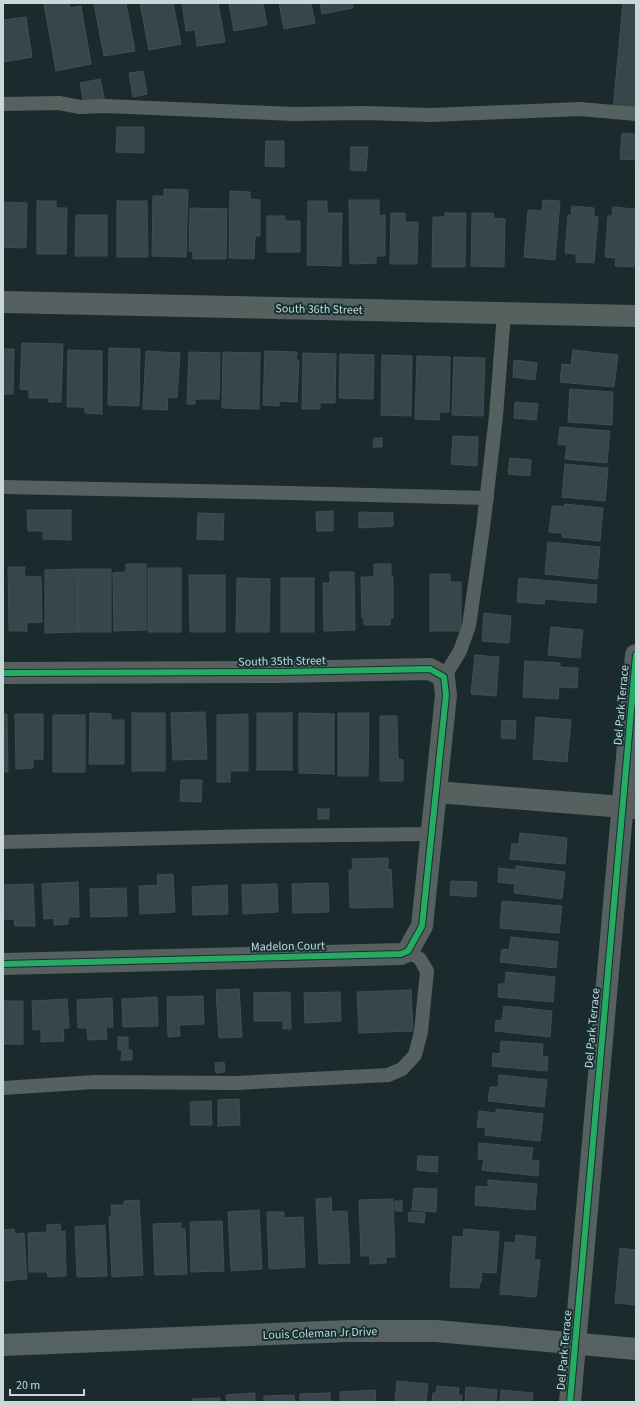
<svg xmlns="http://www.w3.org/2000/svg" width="639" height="1405" font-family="'Source Sans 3',sans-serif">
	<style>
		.building { fill: #37464b; stroke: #434e52 }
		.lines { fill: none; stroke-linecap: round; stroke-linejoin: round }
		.lane { stroke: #56605f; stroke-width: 14 }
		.street { stroke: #56605f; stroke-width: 22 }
		.secondary { stroke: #566161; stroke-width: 22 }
		.cycleway-casing { stroke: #153032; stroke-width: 8 }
		.cycleway { stroke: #26ab63; stroke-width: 6 }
		.labels { text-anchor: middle; stroke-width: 4; stroke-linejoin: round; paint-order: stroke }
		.street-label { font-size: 12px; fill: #c8d7d8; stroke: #153032 }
	</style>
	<rect width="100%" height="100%" fill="#1b2a2c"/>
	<g class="building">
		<polygon points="52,3 69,3 70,8 81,6 91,64 56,71 44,4"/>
		<polygon points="100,3 126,3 135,51 104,56 94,4"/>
		<polygon points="140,3 173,3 181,44 149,50"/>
		<polygon points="182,3 218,3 225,42 197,46 195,30 186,31"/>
		<polygon points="229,3 263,3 267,25 234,31"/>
		<polygon points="279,3 311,3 315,23 284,29"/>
		<polygon points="320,3 352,3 353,8 322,14"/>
		<polygon points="623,3 636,3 636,112 613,110"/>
		<polygon points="26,17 32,57 3,62 3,20"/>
		<polygon points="143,71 147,94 133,97 129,73"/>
		<polygon points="100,79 105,102 84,105 80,83"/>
		<polygon points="117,127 144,127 144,153 116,152"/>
		<polygon points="622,133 636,134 636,160 620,159"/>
		<polygon points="266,141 284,141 284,167 265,166"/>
		<polygon points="351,147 368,147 366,171 350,170"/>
		<polygon points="164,189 188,190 186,257 152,256 153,196 164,196"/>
		<polygon points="230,191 250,192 250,199 260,200 260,236 255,236 254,259 229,258"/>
		<polygon points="349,200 379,200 379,216 385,215 385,256 376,256 376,263 350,264"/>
		<polygon points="543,200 560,201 555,260 524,257 528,210 542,211"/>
		<polygon points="37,201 56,201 56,208 67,208 66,254 37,254"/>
		<polygon points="117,201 147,201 148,257 117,257"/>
		<polygon points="308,201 327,201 327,213 342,213 341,266 307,265"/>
		<polygon points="3,202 27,203 26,248 3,247"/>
		<polygon points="572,206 594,208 594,216 598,217 594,263 576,262 576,254 565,253 568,215 571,216"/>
		<polygon points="613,207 635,209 636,238 634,267 615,266 616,258 605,257 608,216 612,216"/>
		<polygon points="190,208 227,209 226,259 193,259 193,251 189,251"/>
		<polygon points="391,213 405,213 405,222 418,222 417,264 390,264"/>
		<polygon points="445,213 466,213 465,267 432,267 433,217 445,217"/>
		<polygon points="472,213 493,213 494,218 505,219 504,267 471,266"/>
		<polygon points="76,215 107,215 107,256 75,256"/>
		<polygon points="267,216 285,216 285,221 300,221 300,252 267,252"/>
		<polygon points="22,343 63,344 61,402 49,402 49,398 29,398 29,390 20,389"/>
		<polygon points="109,348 140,349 139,406 108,405"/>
		<polygon points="3,349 14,349 13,394 3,394"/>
		<polygon points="68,350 102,351 102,414 85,413 85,407 67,407"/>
		<polygon points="573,350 618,355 614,387 560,382 562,364 571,365"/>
		<polygon points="146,351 180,353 177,398 168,397 167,410 143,409"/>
		<polygon points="265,351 297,352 296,360 299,360 297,402 279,401 279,406 263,405"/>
		<polygon points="189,352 220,353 219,399 195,399 195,404 187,404"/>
		<polygon points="223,352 260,353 259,409 222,408"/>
		<polygon points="303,353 336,354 335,403 320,403 320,409 302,409"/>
		<polygon points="340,354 374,355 373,399 339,398"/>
		<polygon points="382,355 412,356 411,416 381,415"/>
		<polygon points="417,356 450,357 449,412 440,412 439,420 415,419"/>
		<polygon points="454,357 485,358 483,416 452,415"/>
		<polygon points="514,360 537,363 535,380 513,377"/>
		<polygon points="570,389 613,392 612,425 568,422"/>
		<polygon points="515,402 538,404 536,420 514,418"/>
		<polygon points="560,427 610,431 607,463 565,459 567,445 558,444"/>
		<polygon points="453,436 478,437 477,466 451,464"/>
		<polygon points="374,438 382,438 382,447 373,447"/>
		<polygon points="510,458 531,460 530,476 508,474"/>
		<polygon points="565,464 608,468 605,501 562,497"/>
		<polygon points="565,504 603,508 600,541 562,537 562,533 549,532 552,506 564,507"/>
		<polygon points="27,510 42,510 42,531 28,531"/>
		<polygon points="43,510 71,510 71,540 43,539"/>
		<polygon points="333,511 333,531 317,531 316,512"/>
		<polygon points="359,512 393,513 393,526 359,528"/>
		<polygon points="198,513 224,514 223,540 197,539"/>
		<polygon points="548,542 600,547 597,579 545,574"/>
		<polygon points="126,564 146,564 146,630 114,631 113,573 126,572"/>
		<polygon points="374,564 391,564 391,577 393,577 393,618 390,618 390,625 364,625 364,618 362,618 361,577 374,577"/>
		<polygon points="8,567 25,567 24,576 41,577 42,622 27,623 27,631 9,631"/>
		<rect x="148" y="568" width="33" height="64"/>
		<polygon points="77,569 78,632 45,633 45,570"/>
		<rect x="78" y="569" width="33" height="63"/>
		<polygon points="330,572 354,572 355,630 324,631 323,583 330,583"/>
		<polygon points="430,574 450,574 450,582 461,582 461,631 430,631"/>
		<polygon points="189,575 225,575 225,632 190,632"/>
		<polygon points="237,578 270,579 269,632 236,632"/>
		<rect x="281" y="578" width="33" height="54"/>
		<polygon points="519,578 597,585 596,603 545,599 544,604 517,602"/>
		<polygon points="484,613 511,616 509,643 482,641"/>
		<polygon points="551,627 583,630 580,658 548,655"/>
		<polygon points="475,655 499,657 496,696 471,694"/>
		<polygon points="525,661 560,663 560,667 578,668 577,688 559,687 558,699 523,697"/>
		<polygon points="205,712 207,759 173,760 171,713"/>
		<polygon points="90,713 111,714 111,720 124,720 124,764 89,764"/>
		<rect x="132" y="713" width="33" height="58"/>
		<rect x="257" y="713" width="35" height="57"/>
		<polygon points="299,713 334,714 334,774 299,773"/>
		<polygon points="338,713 369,713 368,776 338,776"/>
		<polygon points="3,714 7,714 8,772 3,772"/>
		<polygon points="15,714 43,714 43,759 33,759 33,768 16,769"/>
		<polygon points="248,714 248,771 230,771 230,782 217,782 217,715"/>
		<rect x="53" y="715" width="32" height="57"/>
		<polygon points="380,716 397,716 398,759 403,760 403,781 380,781"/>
		<polygon points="536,717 571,720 567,762 533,759"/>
		<polygon points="502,720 516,721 515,739 501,738"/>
		<polygon points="181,780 202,780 201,802 180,801"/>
		<rect x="318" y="809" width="11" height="10"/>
		<polygon points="520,833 567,838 565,864 510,859 512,844 519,844"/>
		<polygon points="388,858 388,870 391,869 393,907 350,908 349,870 353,870 352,859"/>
		<polygon points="516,866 565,872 562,899 514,893 515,884 498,882 499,868 516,870"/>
		<polygon points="173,874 175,912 140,914 139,886 158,885 157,875"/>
		<polygon points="451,881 477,882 476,897 450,895"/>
		<polygon points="78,882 79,917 68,917 68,924 54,925 54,918 44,919 42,884"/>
		<polygon points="328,883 329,912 293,913 292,884"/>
		<polygon points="33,884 35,926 15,926 14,919 3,919 3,885"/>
		<polygon points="277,884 278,912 243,914 242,885"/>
		<polygon points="227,885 228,914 193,915 192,887"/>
		<polygon points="126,888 127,916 91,917 90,889"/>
		<polygon points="502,901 562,906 559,933 500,928"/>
		<polygon points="511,937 558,942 556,968 500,962 502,949 509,950"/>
		<polygon points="506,972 555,977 553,1002 498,997 499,984 505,984"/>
		<polygon points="239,989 242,1037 219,1038 216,990"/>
		<polygon points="411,990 413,1031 359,1033 357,992"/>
		<polygon points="290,992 291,1029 283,1029 283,1021 254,1021 254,993"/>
		<polygon points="340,992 341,1021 305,1023 304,993"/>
		<polygon points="203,996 204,1024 179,1025 180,1036 168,1037 167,997"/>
		<polygon points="157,997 158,1026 123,1027 122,999"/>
		<polygon points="112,998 113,1027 106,1027 107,1039 88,1040 87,1028 78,1028 77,1000"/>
		<polygon points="67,999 69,1028 63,1028 64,1041 41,1042 41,1029 33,1030 32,1001"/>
		<rect x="3" y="1001" width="20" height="43"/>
		<polygon points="504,1006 552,1011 550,1037 495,1031 496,1020 502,1021"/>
		<polygon points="118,1037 128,1037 128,1050 132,1050 132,1060 121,1060 122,1050 118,1050"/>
		<polygon points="501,1041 543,1044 542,1056 548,1057 547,1071 492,1066 493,1053 500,1054"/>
		<polygon points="224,1062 225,1072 216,1073 215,1063"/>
		<polygon points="499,1075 547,1080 544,1107 488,1101 490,1087 498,1087"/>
		<polygon points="239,1099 240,1125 218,1126 218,1100"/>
		<polygon points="211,1101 212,1125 191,1125 190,1102"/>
		<polygon points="496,1109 543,1114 540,1141 485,1135 486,1128 477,1127 479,1111 496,1113"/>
		<polygon points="479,1143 533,1148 531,1160 539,1161 538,1176 482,1170 484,1159 478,1159"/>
		<polygon points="418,1156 438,1157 437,1172 417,1170"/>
		<polygon points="488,1180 537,1184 535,1210 475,1205 476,1186 488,1187"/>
		<polygon points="414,1188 437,1189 436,1212 412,1210"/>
		<polygon points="331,1198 332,1212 347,1211 350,1263 319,1264 316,1199"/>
		<polygon points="393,1199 395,1257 386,1257 386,1263 370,1264 370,1256 361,1256 359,1200"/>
		<polygon points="139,1200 143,1275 112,1277 109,1216 112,1216 111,1205 124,1205 124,1201"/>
		<rect x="395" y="1201" width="7" height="10"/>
		<polygon points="259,1210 262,1269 231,1271 228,1212"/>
		<polygon points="267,1212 284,1212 284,1218 303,1217 305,1267 269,1269"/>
		<polygon points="409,1212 425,1213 424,1223 408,1221"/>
		<polygon points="222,1221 224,1271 191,1272 190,1222"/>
		<polygon points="181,1223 181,1229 185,1229 187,1274 155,1275 153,1224"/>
		<polygon points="60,1224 61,1232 65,1231 66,1276 48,1277 47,1272 29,1272 28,1233 47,1232 47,1225"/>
		<polygon points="105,1225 107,1276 77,1277 75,1227"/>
		<polygon points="14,1229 15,1234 24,1233 27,1279 3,1281 3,1230"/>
		<polygon points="464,1229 499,1232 496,1273 482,1272 481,1283 479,1283 479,1288 450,1287 453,1236 463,1237"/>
		<polygon points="516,1235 536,1237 534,1260 540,1260 536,1297 500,1294 505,1242 515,1243"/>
		<polygon points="620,1248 636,1250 636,1305 615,1303"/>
		<polygon points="397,1381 428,1384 426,1402 395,1402"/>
		<polygon points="437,1386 459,1388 458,1395 462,1395 461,1402 432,1402 433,1393 436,1393"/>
		<polygon points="466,1387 497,1390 496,1402 465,1402"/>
		<polygon points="375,1390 376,1402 340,1402 340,1392"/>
		<polygon points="501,1390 533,1393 532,1402 500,1402"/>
		<polygon points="255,1393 255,1402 227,1402 226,1395"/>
		<polygon points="330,1393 330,1402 300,1402 300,1394"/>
		<polygon points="294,1395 295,1402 264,1402 264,1396"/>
		<polygon points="220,1398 220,1402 192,1402 192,1399"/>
	</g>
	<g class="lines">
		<g class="lane">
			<polyline points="3,104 59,103 80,107 106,106 294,114 364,113 431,115 580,109 636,114"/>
			<polyline points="3,487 290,493 487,498"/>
			<polyline points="444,677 460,651 469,626 483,528 496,416 504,313"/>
			<polyline points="3,842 256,836 432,834"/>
			<polyline points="3,1088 95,1082 237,1083 388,1075 402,1069 415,1055 421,1032 427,971 420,959 408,951"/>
		</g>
		<g class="street">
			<polyline points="3,302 636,316"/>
			<polyline points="3,673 280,672 430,669 444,677 446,695 422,926 408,951 401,954 3,964"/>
			<polyline points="436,792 636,808"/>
			<polyline points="570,1402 636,655"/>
		</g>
		<polyline class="secondary" points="3,1345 349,1331 436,1331 636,1349"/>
		<g class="cycleway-casing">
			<g id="cycleway">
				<polyline points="3,673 280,672 430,669 444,677 446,695 422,926 408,951 401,954 3,964"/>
				<polyline points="570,1402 636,655"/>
			</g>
		</g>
		<use href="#cycleway" class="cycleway"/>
	</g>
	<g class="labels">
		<g class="street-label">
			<text transform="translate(319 309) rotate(1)" y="4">South 36th Street</text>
			<text transform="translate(282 661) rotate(-1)" y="4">South 35th Street</text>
			<text transform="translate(621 705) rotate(-85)" y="4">Del Park Terrace</text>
			<text transform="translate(288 946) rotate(-1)" y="4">Madelon Court</text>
			<text transform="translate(592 1028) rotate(-85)" y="4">Del Park Terrace</text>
			<text transform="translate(320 1333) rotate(-2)" y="4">Louis Coleman Jr Drive</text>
			<text transform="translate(564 1350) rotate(-85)" y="4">Del Park Terrace</text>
		</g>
	</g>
	<rect width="639" height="1405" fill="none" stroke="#c8d7d8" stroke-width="8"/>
	<path d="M10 1389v6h74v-6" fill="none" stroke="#c8d7d8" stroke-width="2"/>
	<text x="16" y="1389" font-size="12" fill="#c8d7d8" stroke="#153032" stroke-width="3" paint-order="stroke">20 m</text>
</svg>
